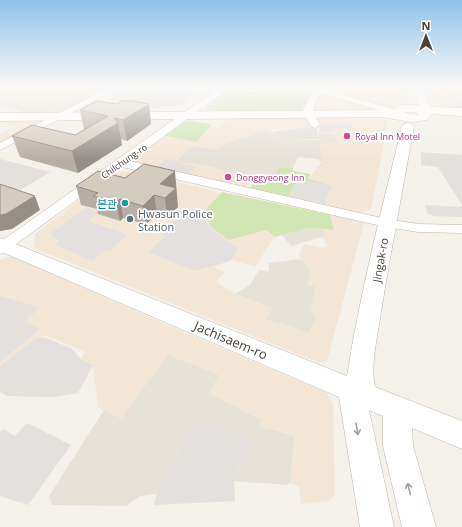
<svg xmlns="http://www.w3.org/2000/svg" width="462" height="527" viewBox="0 0 462 527" font-family="'Open Sans','Noto Sans KR',sans-serif">
<style>
.residential{fill:#e7e2d8}
.commercial{fill:#f4e6d6}
.industrial{fill:#e3dfdb}
.green{fill:#d1e5b5}
.parking{fill:#e3e0de}
.lines{fill:none;stroke-linecap:round;stroke-linejoin:round}
.minor-casing{stroke:#bfb8ad;stroke-width:1}
.tertiary-casing{stroke:#bfb8ad;stroke-width:1}
.minor{fill:#fff;fill-rule:evenodd}
.tertiary{fill:#fff;fill-rule:evenodd}
.wall{fill:#b7afa5}
.shaded-wall{fill:#958f86}
.building{fill:#d5ccc0;stroke:#958f86}
.oneway{stroke:#a3a09c}
.hotel-dot{fill:#d1479c;stroke:#fff;stroke-width:1.5}
.culture-dot{fill:#0f9aa8;stroke:#fff;stroke-width:1.5}
.service-dot{fill:#5c6f8a;stroke:#fff;stroke-width:1.5}
.labels{text-anchor:middle;dominant-baseline:central;stroke-width:3.5;stroke-linejoin:round;paint-order:stroke}
.far-hotel-label{font-size:9px;fill:#b23c85;stroke:#fff;text-anchor:start}
.far-street-label{font-size:9px;fill:#474138;stroke:#fff}
.culture-label{font-size:11px;fill:#0d838f;stroke:#fff;text-anchor:end}
.service-label{font-size:11px;fill:#4e5e75;stroke:#fff;text-anchor:start}
.street-label{font-size:11px;fill:#474138;stroke:#fff}
.near-street-label{font-size:13px;fill:#474138;stroke:#fff}
</style>
<rect width="100%" height="100%" fill="#f4f0ea"/>
<!-- residential -->
<g class="residential">
<path d="M0,86H115L104,89L91,95L89,99L66,111L27,113L0,104Z"/>
<path d="M441,86H462V109H453L449,105L454,104Z"/>
<path d="M267,130L272,132L280,140H319V132L335,135L339,144L322,162L317,159L298,157L293,168H279L278,175L268,182L195,163L188,164L176,161L192,146L217,149L221,145Z"/>
<path d="M308,228L326,230L322,237L291,246L282,235Z"/>
<path d="M301,259L311,270L316,287L314,293L316,318L309,333L265,319L272,308L235,294L250,285L259,270L269,272V263Z"/>
<path d="M168,354L220,375L210,393L262,420L260,426L295,436L290,483L287,485L234,481L239,465L251,443L199,418L160,482L157,494L140,496L126,506L52,505L49,496L104,410L121,418Z"/>
</g>
<!-- commercial -->
<g class="commercial">
<path d="M330,86H404L409,105H398L389,109L327,89Z"/>
<path d="M425,86H441L447,98H453L455,103L449,105L453,109L433,105Z"/>
<path d="M325,92L373,108L374,111H316L311,109L320,93Z"/>
<path d="M377,116L388,121L377,179L371,209L359,213L288,197L298,179L323,184L308,179L322,162L319,144L338,143L335,135L319,132L318,125L267,130L221,145L217,149L192,146L176,160L188,164L195,163L250,177L246,189L131,162V158L163,136L196,142L210,127L220,128L228,119Z"/>
<path d="M5,120H34L40,121V123L2,143L0,142V134L16,127L2,122Z"/>
<path d="M118,171L141,173L221,193L203,212L229,240L265,230L274,237L255,267L232,260L214,267L225,272L216,282L237,295L272,308L265,319L309,333L316,318L310,309L316,287L308,285L311,270L301,259L299,255L304,244L323,248L328,246L322,237L326,230H334L330,215L364,223L327,361L320,363L34,248L35,234Z"/>
<path d="M12,256L176,329L325,392L333,403L335,495L329,501L301,504L299,486L290,483L295,436L260,426L262,420L209,393L219,375L168,355L121,418L98,407L93,365L81,359L85,352L47,336L38,337L0,366V260Z"/>
</g>
<!-- industrial -->
<path class="industrial" d="M131,87L155,91H194L181,106H163L160,109L108,99Z"/>
<!-- green -->
<g class="green">
<path d="M226,92H309L311,94L301,111H210L205,108Z"/>
<path d="M187,120L210,124L211,126L196,142L165,136Z"/>
<path d="M279,168H293V171L310,174L308,179L324,183L323,184L298,179L288,197L251,188L254,179L267,182L277,175L276,173Z"/>
<path d="M222,192L330,215L334,230L308,228L275,237L266,230L229,240L211,227L203,212Z"/>
</g>
<!-- parking -->
<g class="parking">
<path d="M335,123H352L353,125L351,128H335L336,132H321L318,125H335Z"/>
<path d="M313,126L317,129L319,139L281,140L272,132Z"/>
<path d="M421,152L462,155V205L438,167L421,165Z"/>
<path d="M0,159L50,172L17,192L6,189L10,186L0,183Z"/>
<path d="M167,159L196,167L186,175L157,167Z"/>
<path d="M299,179L332,186L324,204L289,196Z"/>
<path d="M425,205L462,207V217L434,216L428,214Z"/>
<path d="M86,208L99,212L89,221L128,235L109,251L105,250L92,261L56,245L59,241L50,234Z"/>
<path d="M182,211L196,215L199,212L202,213L209,227L238,249L230,261L194,271L149,252L165,236L160,234Z"/>
<path d="M0,296L40,307L25,321L40,329L0,362Z"/>
<path d="M38,337L45,338L71,348L81,359L93,365L78,393L53,397L7,396L0,392V366Z"/>
<path d="M199,418L251,443L239,465L234,481L235,501L154,505L160,482Z"/>
<path d="M27,423L71,445L28,505L0,496V432L3,429L15,436Z"/>
</g>
<g class="lines">
<defs>
<g id="minor">
<path d="M112,86H123L0,150V143Z"/>
<path d="M135,86L317,87L394,109L396,111L391,114L320,93L313,111L320,125L315,128L310,125L303,111L312,93L224,92L130,161L386,219L418,224L462,225V233L418,232L386,227L122,167L5,252L0,254V242L213,92H166L139,89Z"/>
</g>
<g id="tertiary">
<path d="M411,86H421L431,107L462,108V116L431,114L427,120L411,122L382,117L0,121V113L391,110L402,105H419ZM404,112H416L418,115H411Z"/>
<path d="M408,122L414,126C403,188 391,250 381,312C378,335 370,364 375,387L462,421V449L412,428L413,446L436,527H402L383,446V416L369,410L394,527H360L339,397L0,251V238L347,376C360,292 382,209 402,126Z"/>
</g>
</defs>
<!-- minor casing -->
<use href="#minor" class="minor-casing"/>
<!-- tertiary casing -->
<use href="#tertiary" class="tertiary-casing"/>
<!-- minor -->
<use href="#minor" class="minor"/>
<!-- tertiary -->
<use href="#tertiary" class="tertiary"/>
</g>
<!-- wall -->
<g class="wall">
<path d="M117,104H149L151,124L127,141L121,139L122,145L78,173L20,157L12,136L75,135L84,130L80,110Z"/>
<path d="M144,164L178,207L167,217L157,214L146,224L123,218L120,221L98,214L97,209L81,205L76,186L125,178Z"/>
</g>
<!-- shaded-wall -->
<g class="shaded-wall">
<path d="M149,104L151,124L127,141L123,120Z"/>
<path d="M118,123L122,145L78,173L72,151Z"/>
<path d="M175,171L178,207L167,217L165,198L160,184Z"/>
<path d="M154,195L157,214L146,224L143,206Z"/>
<path d="M35,196L40,210L12,229L0,231V215Z"/>
<path d="M120,199L123,218L120,221L116,202Z"/>
</g>
<!-- building -->
<g class="building">
<path d="M97,101L117,104L121,101H133L149,104L123,120L114,118L118,123L72,151L12,136L32,125L75,135L108,116L80,110Z"/>
<path d="M144,164L175,171L160,184L176,188L165,198L154,195L143,206L120,199L116,202L93,196L98,193L76,186L98,171L125,178Z"/>
<path d="M0,184L35,196L6,214L0,215Z"/>
</g>
<!-- one-way arrows -->
<defs><path id="oneway-shaft" d="M-6 0H5M1.5-3L5.5 0L1.5 3" fill="none" stroke-width="1.6" stroke-linecap="round" stroke-linejoin="round"/></defs>
<g class="oneway">
<use href="#oneway-shaft" transform="translate(357 429) rotate(80)"/>
<use href="#oneway-shaft" transform="translate(409 489) rotate(-104)"/>
</g>
<!-- sky -->
<linearGradient id="sky" x2="0" y2="1"><stop stop-color="#8fc1ea"/><stop offset="0.54" stop-color="#faf8f6"/><stop offset="1" stop-color="#faf8f6" stop-opacity="0"/></linearGradient>
<rect width="462" height="160" fill="url(#sky)"/>
<!-- markers -->
<g class="hotel-dot">
<circle cx="347" cy="136" r="4"/>
<circle cx="228" cy="177" r="4"/>
</g>
<circle class="culture-dot" cx="125" cy="203" r="4"/>
<circle class="service-dot" cx="130" cy="219" r="4"/>
<g class="labels">
<!-- far-hotel labels -->
<g class="far-hotel-label">
<text x="355" y="136">Royal Inn Motel</text>
<text x="236" y="177">Donggyeong Inn</text>
</g>
<!-- far-street labels -->
<g class="far-street-label">
<text transform="translate(124 161) rotate(-35)">Chilchung-ro</text>
</g>
<!-- culture labels -->
<g class="culture-label">
<text x="117" y="203">본관</text>
</g>
<!-- service labels -->
<g class="service-label">
<text x="138" y="213">Hwasun Police<tspan x="138" dy="13">Station</tspan></text>
</g>
<!-- street labels -->
<g class="street-label">
<text transform="translate(380 260) rotate(-80)">Jingak-ro</text>
</g>
<!-- near-street labels -->
<g class="near-street-label">
<text transform="translate(231 340) rotate(23)">Jachisaem-ro</text>
</g>
</g>
<!-- north arrow -->
<g transform="translate(426 36)" stroke="#ffffff" stroke-width="3" paint-order="stroke">
<path d="M0-3L7 15L0 10L-7 15Z" fill="#474138"/>
<text y="-6" font-size="11" font-weight="bold" text-anchor="middle" fill="#474138">N</text>
</g>
</svg>
